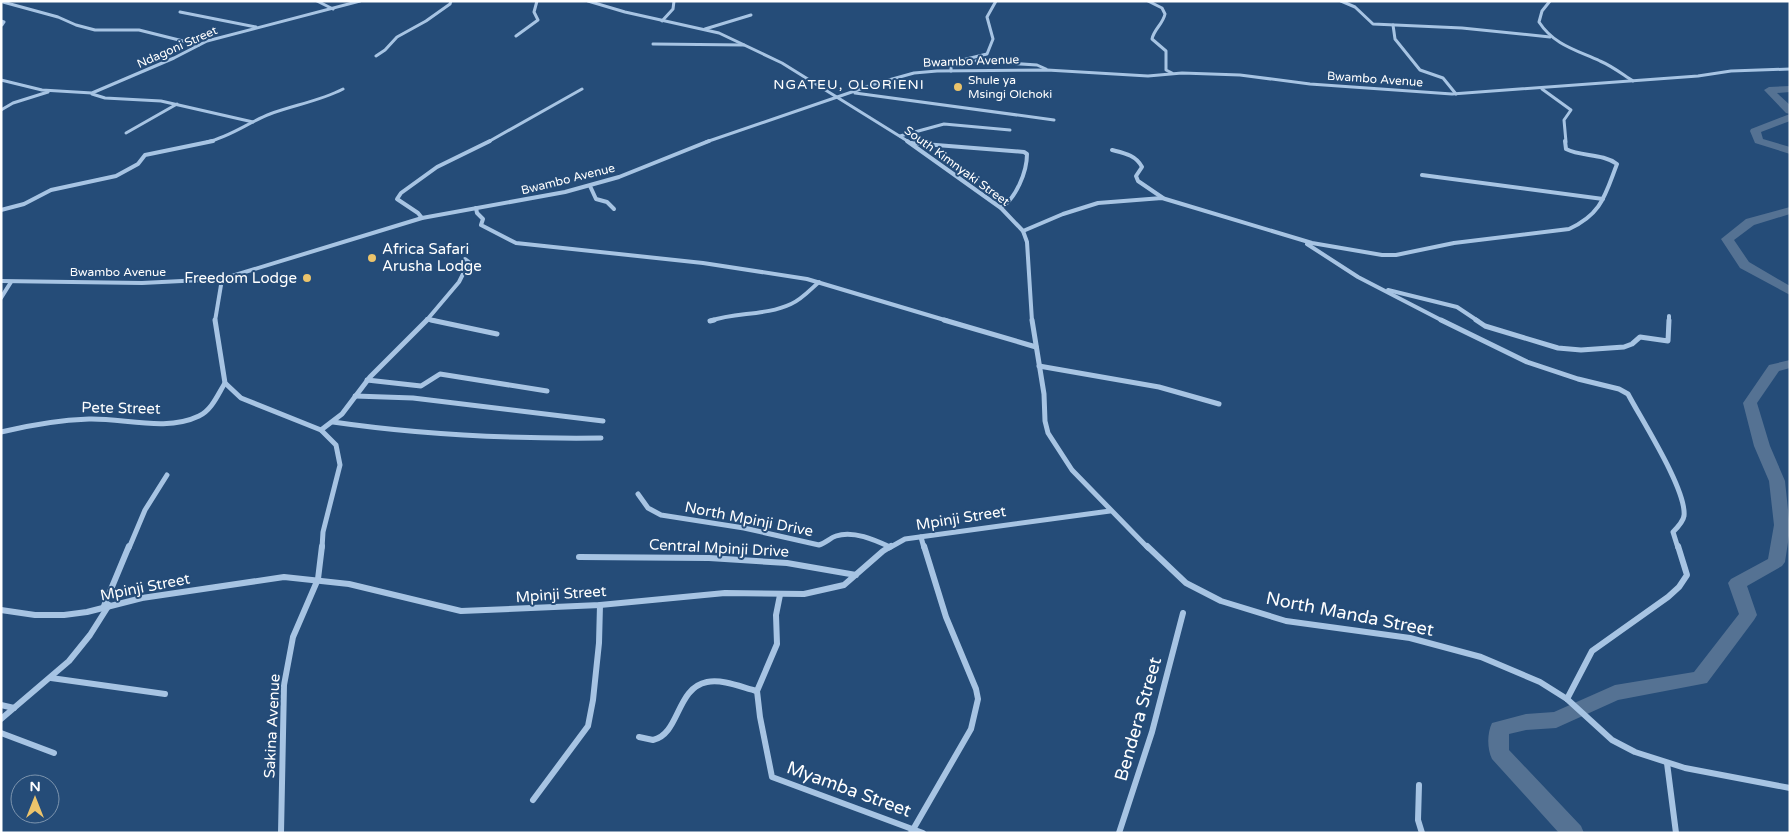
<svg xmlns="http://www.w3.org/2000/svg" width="1791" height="834" viewBox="0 0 1791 834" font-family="'Varela Round',sans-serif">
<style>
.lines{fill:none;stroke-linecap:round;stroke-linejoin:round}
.river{fill:#557293;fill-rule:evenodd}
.minor-far3{stroke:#a7c4e3;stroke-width:3}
.minor-far2{stroke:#a7c4e3;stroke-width:4}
.minor-far1{stroke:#a7c4e3;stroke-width:5}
.minor{stroke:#a7c4e3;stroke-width:6}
.poi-dot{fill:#ecc46b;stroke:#254c78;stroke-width:2}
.labels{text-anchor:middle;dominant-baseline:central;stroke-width:4;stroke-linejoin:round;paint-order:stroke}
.far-street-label{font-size:12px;fill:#fff;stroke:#254c78}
.far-poi-label{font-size:12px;fill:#fff;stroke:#254c78;text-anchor:start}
.far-neighbourhood-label{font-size:14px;letter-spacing:1px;fill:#fff;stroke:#254c78}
.poi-label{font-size:15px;fill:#fff;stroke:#254c78;text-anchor:start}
.street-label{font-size:15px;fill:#fff;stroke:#254c78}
.near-street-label{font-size:18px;fill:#fff;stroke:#254c78}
</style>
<rect width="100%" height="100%" fill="#254c78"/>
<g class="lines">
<!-- river -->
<g class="river">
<path d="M1790,86V92L1777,93L1790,105V114L1786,113L1764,90L1769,87Z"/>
<path d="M1790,114V121L1761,132L1763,139L1790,147V154L1755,143L1750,131L1751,129Z"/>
<path d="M1790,207V214L1754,225L1734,240L1749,262L1790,286V295L1740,268L1721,239L1746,219Z"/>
<path d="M1790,360V368L1779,371L1757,403L1770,446L1785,481L1790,529L1785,562L1782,566L1747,586L1757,615L1754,620L1707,683L1618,700L1556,728L1526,730L1509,734V750L1581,826L1584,833H1559L1492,759C1487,749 1487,733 1492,723L1526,714L1554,712L1615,685L1694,672L1739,614L1728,583L1731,579L1768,559L1774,525L1769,481L1754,446L1743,403L1769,365Z"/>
</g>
<!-- minor-far3 -->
<g class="minor-far3">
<path d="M317,1L333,9"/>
<path d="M588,1L625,12L719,33L782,63L909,142"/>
<path d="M1148,1L1162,8L1165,14C1163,24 1154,29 1152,39L1166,51V70L1172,73"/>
<path d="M1341,1L1355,7L1373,24L1462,28L1550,37"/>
<path d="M1550,1L1542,11L1539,22C1554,45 1576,50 1600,61C1612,66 1622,74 1633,81"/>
<path d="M3,2L58,17L76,25L95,30H139L199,45"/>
<path d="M180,12L256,27"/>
<path d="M1,21L4,22L2,25"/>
<path d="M662,21L673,9L674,1"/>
<path d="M1393,25L1395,39L1420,70L1443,78L1456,94"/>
<path d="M705,29L751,15"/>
<path d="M516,36L538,20L534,12L537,1"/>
<path d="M653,44L744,45"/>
<path d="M376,56L385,50L397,37L426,21L450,4L451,1"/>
<path d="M976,61L1037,65L1046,69"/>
<path d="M951,71V64L954,62L987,54L993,39L987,17L996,1"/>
<path d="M1,80L42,90L92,93L174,58L207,41L360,1"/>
<path d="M1542,89L1571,110L1564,120L1566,142"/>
<path d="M855,93L1054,120"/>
<path d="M92,94L105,98L161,101L253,122"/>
<path d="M1,110L13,103L48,92"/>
<path d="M126,133L177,104"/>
<path d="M900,136L944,124L1010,130"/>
<path d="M207,142C230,137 249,122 270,114C294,105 320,101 343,89"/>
<path d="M488,142L582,89"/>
<path d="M706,142L878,83L914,73L937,71L1047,70L1148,76L1182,73L1240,75L1310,84L1452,94L1698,76L1731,71L1790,69"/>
</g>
<!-- minor-far2 -->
<g class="minor-far2">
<path d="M907,141L1001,208L1023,231L1027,242L1032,321"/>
<path d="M911,143L1024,152L1027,154C1027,172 1016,198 1001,208"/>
<path d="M1112,150C1124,153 1136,155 1142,167L1136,176L1138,181L1163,198"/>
<path d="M1422,175L1603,199"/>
<path d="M590,186L596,199L607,202L614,209"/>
<path d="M476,208L477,213L483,219L481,225L516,243L703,263L807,279L948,321"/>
<path d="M1,210L24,204L51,190L116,176L138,164L145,155L213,141"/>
<path d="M422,218L418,213L397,199L401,193L437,167L490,141"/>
<path d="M1023,231L1063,214L1098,203L1162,198L1312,243L1382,255H1396L1454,243L1569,229C1602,214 1605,195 1617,164C1602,153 1582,157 1566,149L1565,141"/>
<path d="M1307,244L1358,277L1443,321"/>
<path d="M1,281L142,283L222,279L422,218L565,192L619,177L709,141"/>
<path d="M1388,290L1457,307L1478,321"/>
<path d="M1,298L11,282"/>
<path d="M427,319L436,321"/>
<path d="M215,321L222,279"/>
<path d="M426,321L459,282L469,262L465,259"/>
<path d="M710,321C736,312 765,316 791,304C801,300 811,289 819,282"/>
<path d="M1669,321V316"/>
</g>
<!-- minor-far1 -->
<g class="minor-far1">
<path d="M215,320L225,383L241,398L321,430L336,445L340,465L323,532L322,548"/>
<path d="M431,320L497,334"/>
<path d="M944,320L1036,347"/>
<path d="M1032,320L1044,394L1045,421L1048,433L1072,470L1148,548"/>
<path d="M1441,320L1527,362L1578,379L1619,389L1628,394C1641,419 1687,490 1684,516C1683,522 1677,528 1673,532L1678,548"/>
<path d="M1476,320L1485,326L1558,348L1581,350L1624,347L1632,344L1640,337L1668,341L1669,320"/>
<path d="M710,321L714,320"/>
<path d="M1039,366L1159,387L1219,404"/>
<path d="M367,380L421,386L440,374L547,391"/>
<path d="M355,396L413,398L603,421"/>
<path d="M333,422C422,435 511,439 601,438"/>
<path d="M321,430L342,414L370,377L427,320"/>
<path d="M1,432C30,425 59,420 89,419C124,418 166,432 199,416C212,410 218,394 225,383"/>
<path d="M638,494L648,508L661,515L744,528L819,545C826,543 830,538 836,536C853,530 875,540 890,547"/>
<path d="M921,537L924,548"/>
<path d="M129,548L145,510L167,475"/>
<path d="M889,548L905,539L1110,511"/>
</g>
<!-- minor -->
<g class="minor">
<path d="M1147,546L1186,583L1221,601L1286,621L1410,638L1481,657L1540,682L1567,699L1612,740L1635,752L1685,768L1790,788"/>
<path d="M579,557L709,558L787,563L856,575"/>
<path d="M780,595L776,615L777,644L757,691L760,717L772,777L923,833"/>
<path d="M104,606L129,546"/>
<path d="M1,610L35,615H64L87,612L142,598L284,577L349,584L461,611L600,605L725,593L804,594L844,585L883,551L891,546"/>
<path d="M51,678L165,694"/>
<path d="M1567,699L1592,651L1668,597L1679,587L1687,575L1678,546"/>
<path d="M1,705L14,708"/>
<path d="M1,719L69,661L90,635L109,605"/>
<path d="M1,733L54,753"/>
<path d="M639,737L653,740C680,734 676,688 707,682C723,679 741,687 757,691"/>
<path d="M1667,763L1676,833"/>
<path d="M1419,785L1418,820L1422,833"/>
<path d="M533,800L588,726L593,700L599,643L600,605"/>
<path d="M281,833L284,685L293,637L318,579L322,546"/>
<path d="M911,833L971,729L978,699L976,689L946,617L924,546"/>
<path d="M1119,833L1152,732L1183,613"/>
</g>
</g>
<!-- markers -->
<g class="poi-dot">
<circle cx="958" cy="87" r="5"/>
<circle cx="372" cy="258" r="5"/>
<circle cx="307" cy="278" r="5"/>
</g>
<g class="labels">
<!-- far-street labels -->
<g class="far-street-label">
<text transform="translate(177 47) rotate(-24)">Ndagoni Street</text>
<text transform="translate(971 61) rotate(-2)">Bwambo Avenue</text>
<text transform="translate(1375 79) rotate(4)">Bwambo Avenue</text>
<text transform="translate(957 166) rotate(36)">South Kimnyaki Street</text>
<text transform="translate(568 179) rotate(-14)">Bwambo Avenue</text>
<text x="118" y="272">Bwambo Avenue</text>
</g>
<!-- far-poi labels -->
<g class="far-poi-label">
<text x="968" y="80">Shule ya<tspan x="968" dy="14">Msingi Olchoki</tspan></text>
</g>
<!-- far-neighbourhood labels -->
<g class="far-neighbourhood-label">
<text x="849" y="84">NGATEU, OLORIENI</text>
</g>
<!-- poi labels -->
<g class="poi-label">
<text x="382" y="249">Africa Safari<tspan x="382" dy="17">Arusha Lodge</tspan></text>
<text x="297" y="278" text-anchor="end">Freedom Lodge</text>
</g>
<!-- street labels -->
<g class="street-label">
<text transform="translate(121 408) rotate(1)">Pete Street</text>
<text transform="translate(961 518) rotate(-9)">Mpinji Street</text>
<text transform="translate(749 519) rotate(11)">North Mpinji Drive</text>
<text transform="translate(719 548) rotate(3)">Central Mpinji Drive</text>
<text transform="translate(145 587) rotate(-11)">Mpinji Street</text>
<text transform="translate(561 594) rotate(-4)">Mpinji Street</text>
<text transform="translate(272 726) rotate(-87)">Sakina Avenue</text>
</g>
<!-- near-street labels -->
<g class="near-street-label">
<text transform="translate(1350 614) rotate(11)">North Manda Street</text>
<text transform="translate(1138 719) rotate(-74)">Bendera Street</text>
<text transform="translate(849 789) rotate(20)">Myamba Street</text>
</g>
</g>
<!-- border -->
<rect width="1791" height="834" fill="none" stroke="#ffffff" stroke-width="5"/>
<!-- north arrow -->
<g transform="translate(35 799)"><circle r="24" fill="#254c78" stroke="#7c94ae"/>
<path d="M0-4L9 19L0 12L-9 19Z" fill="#ecc46b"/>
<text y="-8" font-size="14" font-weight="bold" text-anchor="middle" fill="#ffffff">N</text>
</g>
</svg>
